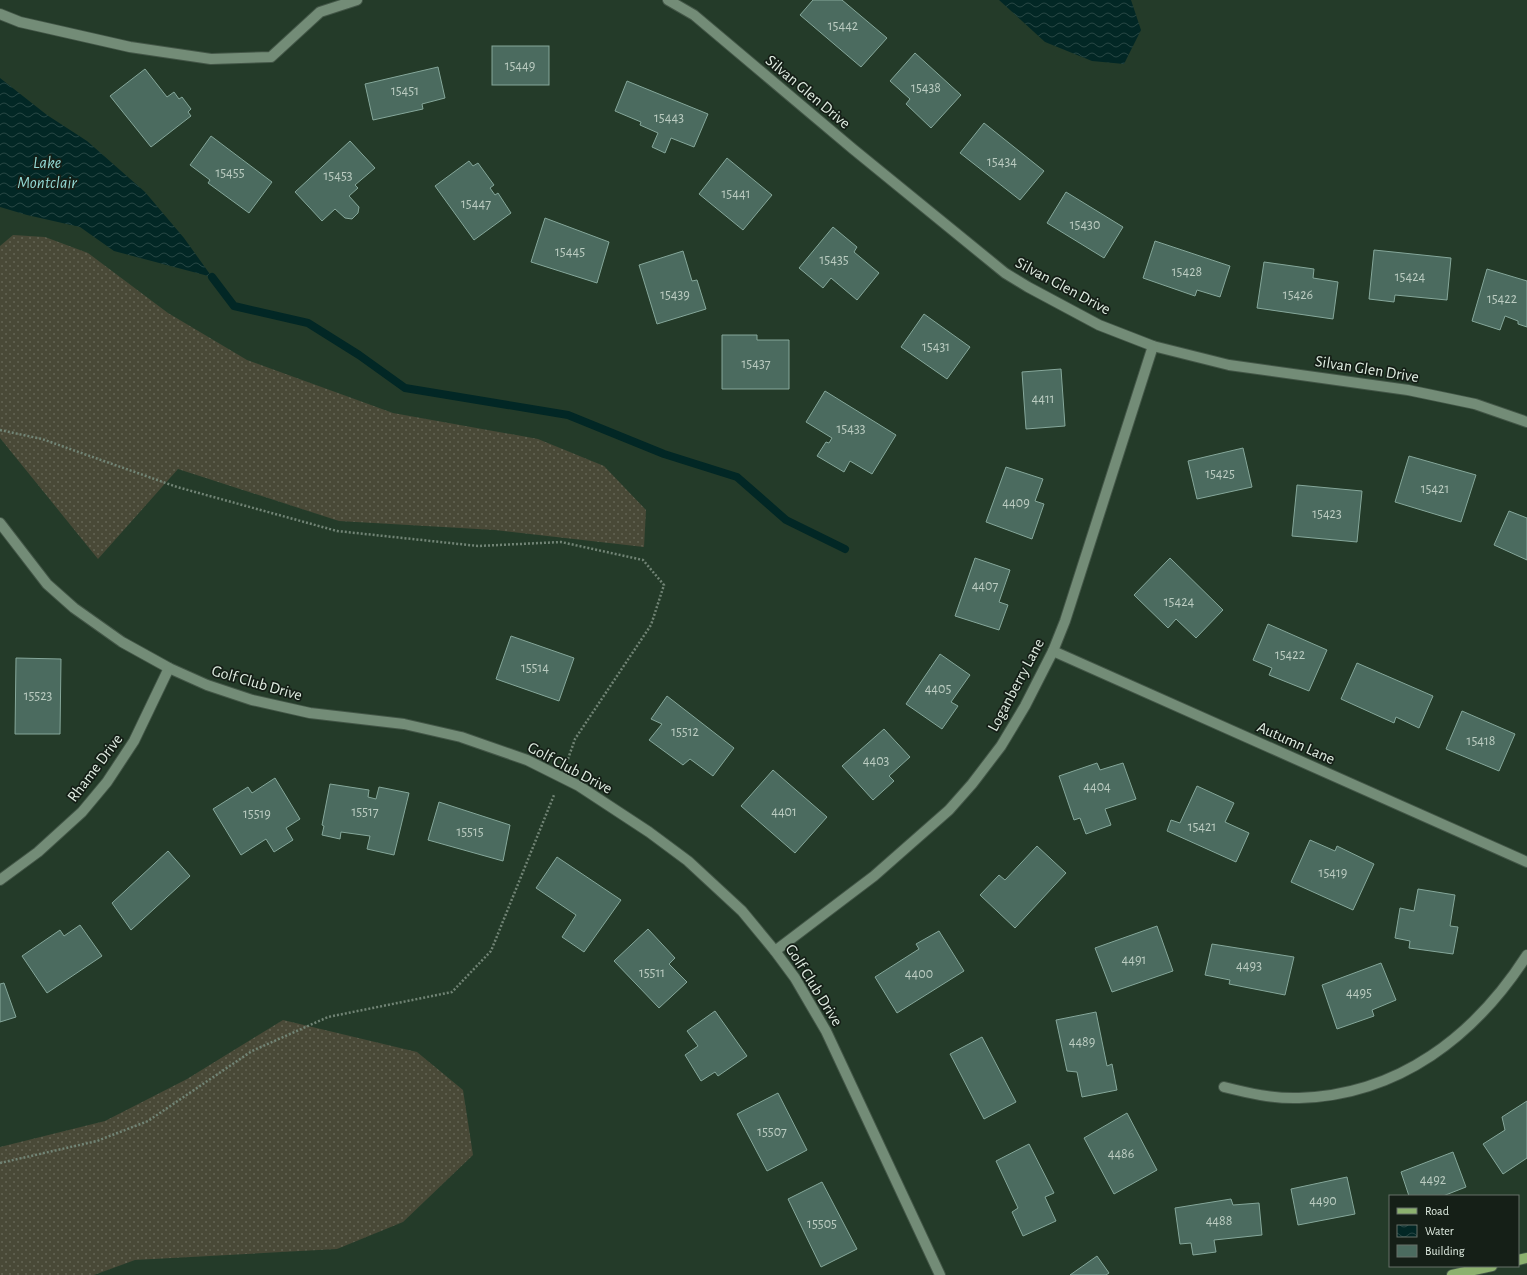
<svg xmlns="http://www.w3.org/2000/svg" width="1527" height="1275" viewBox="0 0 1527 1275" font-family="'Alegreya Sans',sans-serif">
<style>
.grass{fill:url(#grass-dots)}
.water{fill:url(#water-waves)}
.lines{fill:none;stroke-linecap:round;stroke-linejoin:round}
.stream{stroke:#022725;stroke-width:8}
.building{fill:#4b6b5f;stroke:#85a79a}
.minor-casing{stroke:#435647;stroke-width:12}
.major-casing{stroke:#435647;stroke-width:12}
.path{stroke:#718475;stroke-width:2.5;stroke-dasharray:2 2;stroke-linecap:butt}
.minor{stroke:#738c77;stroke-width:10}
.major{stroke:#8cb16f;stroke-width:10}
.labels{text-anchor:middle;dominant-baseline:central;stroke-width:3.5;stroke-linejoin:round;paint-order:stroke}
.number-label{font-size:14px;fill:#bbccc1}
.street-label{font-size:16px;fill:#e0ede2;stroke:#151f17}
.water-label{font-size:17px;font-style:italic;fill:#93d9d4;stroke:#151f17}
</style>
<defs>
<pattern id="grass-dots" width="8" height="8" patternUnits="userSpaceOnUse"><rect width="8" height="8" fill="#494937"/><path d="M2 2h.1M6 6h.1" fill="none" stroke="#636454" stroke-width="1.8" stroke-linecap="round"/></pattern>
<pattern id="water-waves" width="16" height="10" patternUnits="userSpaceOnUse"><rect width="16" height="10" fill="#022725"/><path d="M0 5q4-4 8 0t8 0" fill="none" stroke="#274744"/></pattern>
</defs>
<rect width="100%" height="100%" fill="#243b29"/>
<!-- grass -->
<g class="grass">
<path d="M13,235L45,237L88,253L168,313L247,360L393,413L538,439L604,466L646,510L644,547L495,530L339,521L178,469L98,559L0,438V246Z"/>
<path d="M283,1020L417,1052L463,1090L473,1155L403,1222L337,1249L135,1260L94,1275H0V1147L105,1121L187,1079Z"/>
</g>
<!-- water -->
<g class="water">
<path d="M999,0H1131L1141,30L1124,64L1092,61L1045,42Z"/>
<path d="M0,78L47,115L87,141L145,192L184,238L212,277L114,251L80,227L27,215L0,207Z"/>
</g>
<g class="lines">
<!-- stream -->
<path class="stream" d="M212,277L234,306L308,323L359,355L405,388L568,415L664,454L737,477L786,520L845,549"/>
</g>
<!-- building -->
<g class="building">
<path d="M813,0H842L887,38L861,67L800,15Z"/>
<rect x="492" y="46" width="57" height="39"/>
<path d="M915,53L961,95L931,128L906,104L910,99L890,81Z"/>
<path d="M438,67L445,98L422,104L423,109L373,120L365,84Z"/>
<path d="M145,69L167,97L174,92L179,99L182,97L191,109L188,112L191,116L151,147L110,96Z"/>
<path d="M627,81L708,114L694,147L671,138L665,153L652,147L658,133L640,125L641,122L615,111Z"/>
<path d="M984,123L1044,171L1020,200L960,153Z"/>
<path d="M211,136L272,182L249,213L208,183L210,180L190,165Z"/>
<path d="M350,141L375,168L355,185L358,188L349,196L359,207L358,213L352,219L345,218L335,209L322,221L295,192Z"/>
<path d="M727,158L772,195L743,230L699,194Z"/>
<path d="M469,161L473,166L478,163L494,185L490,188L495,195L498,193L511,213L474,240L435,186Z"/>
<path d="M1066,192L1123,227L1104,258L1047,223Z"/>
<path d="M545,218L609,242L597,283L531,262Z"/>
<path d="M833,227L857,247L854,252L879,273L857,300L831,278L823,288L799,268Z"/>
<path d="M1155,241L1230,266L1220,297L1197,290L1195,296L1143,278Z"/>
<path d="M1374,250L1451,258L1447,300L1395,295L1394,302L1369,299Z"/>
<path d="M683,251L692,281L697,280L706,309L657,324L639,265Z"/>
<path d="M1264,262L1314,269L1313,278L1338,282L1333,319L1257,308Z"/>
<path d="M1487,269L1527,281V327L1518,324V321L1505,316L1500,330L1472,321Z"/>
<path d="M924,314L970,347L947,379L901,347Z"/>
<path d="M722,335H757V340H789V389H722Z"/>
<path d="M1061,369L1065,426L1026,429L1022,372Z"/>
<path d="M825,391L896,435L872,474L850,461L844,472L817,456L826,442L829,443L832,438L806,422Z"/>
<path d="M1243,448L1252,487L1197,499L1188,461Z"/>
<path d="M1409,456L1476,475L1461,522L1395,502Z"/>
<path d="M1006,467L1043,479L1035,501L1044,504L1032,539L986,522Z"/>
<path d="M1297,485L1362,491L1357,542L1292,536Z"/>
<path d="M1509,511L1527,518V560L1494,545Z"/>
<path d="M975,558L1010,570L999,602L1008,605L999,630L955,616Z"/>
<path d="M1170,558L1223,610L1196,638L1176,619L1168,628L1134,595Z"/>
<path d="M1268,624L1327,650L1309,691L1269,675L1272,668L1253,660Z"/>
<path d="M511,636L574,658L559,701L496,679Z"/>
<path d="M940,654L970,675L951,702L958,706L942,729L906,704Z"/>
<path d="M16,658L61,659L60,734H15Z"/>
<path d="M1357,663L1433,696L1419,728L1396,717L1394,723L1341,699Z"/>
<path d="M667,696L734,748L713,776L690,759L683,765L649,740L662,724L651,719Z"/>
<path d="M1462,711L1515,734L1499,771L1446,749Z"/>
<path d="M884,729L910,757L889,776L894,781L873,800L842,766Z"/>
<path d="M1097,763L1100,770L1123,763L1136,799L1105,809L1111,825L1086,834L1080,818L1074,820L1059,776Z"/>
<path d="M773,770L827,817L795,853L741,806Z"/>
<path d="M275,778L300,819L286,828L293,840L274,852L266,839L241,855L213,809L248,787L252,793Z"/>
<path d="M330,784L369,790L368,797L376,799L379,787L409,793L394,855L367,849L370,836L341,832L340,839L322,835L324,826L322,825Z"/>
<path d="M1197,786L1234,803L1225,822L1249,833L1236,862L1167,831L1171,820L1180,823Z"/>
<path d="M439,802L510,825L503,861L428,840Z"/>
<path d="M1310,840L1335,851L1337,846L1374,864L1353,910L1291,882Z"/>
<path d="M1037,846L1066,873L1015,928L980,895L999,875L1005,880Z"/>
<path d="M168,851L190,876L131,930L112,903Z"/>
<path d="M557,857L621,900L584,952L562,937L576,915L536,888Z"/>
<path d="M1418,889L1455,895L1450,926L1458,927L1453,954L1409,948L1410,941L1395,938L1400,908L1414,911Z"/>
<path d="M80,925L102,956L47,993L22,956L60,930L64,936Z"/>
<path d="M1157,926L1173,971L1112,992L1095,948Z"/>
<path d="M648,929L675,958L669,964L687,982L659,1008L614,961Z"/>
<path d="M939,931L964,971L897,1013L875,977L919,949L916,944Z"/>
<path d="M1212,944L1294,957L1285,995L1229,984L1230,980L1205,975Z"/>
<path d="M1381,963L1396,1000L1372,1010L1374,1016L1337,1029L1322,985Z"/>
<path d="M4,983L16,1017L0,1022V984Z"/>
<path d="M715,1011L747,1056L718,1076L715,1072L701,1081L685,1055L698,1046L687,1031Z"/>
<path d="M1096,1012L1107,1066L1112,1064L1117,1090L1082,1097L1077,1072L1067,1071L1056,1020Z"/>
<path d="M982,1037L1016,1102L984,1119L950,1054Z"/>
<path d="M778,1093L807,1150L767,1171L737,1114Z"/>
<path d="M1527,1101V1158L1503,1174L1483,1144L1505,1130L1502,1117Z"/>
<path d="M1127,1113L1157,1170L1114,1194L1084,1138Z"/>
<path d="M1029,1144L1054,1193L1045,1197L1056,1221L1023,1236L1012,1212L1018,1208L996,1161Z"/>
<path d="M1453,1152L1466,1187L1443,1196H1409L1401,1172Z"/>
<path d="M1347,1177L1355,1214L1298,1225L1291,1189Z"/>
<path d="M822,1182L857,1249L821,1267L788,1199Z"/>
<path d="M1231,1199L1233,1205L1259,1203L1262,1235L1214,1240L1216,1252L1193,1255L1191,1243L1180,1244L1175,1208Z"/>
<path d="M1097,1256L1109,1273L1106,1275H1070Z"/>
</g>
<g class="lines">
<defs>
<g id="minor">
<path d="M668,0L694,15L853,149L1005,273L1028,287L1099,325L1153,346L1229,365L1408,390L1475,404L1527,422"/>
<path d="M0,14L20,22L130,47L211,59L271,57L320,12L357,0"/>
<path d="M0,523L47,584L74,608L122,642L169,668L207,685L252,700L310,713L404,724L461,737L527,760L579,786L649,832L688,861L742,911L775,951L795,978L826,1031L940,1275"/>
<path d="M1053,651L1527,862"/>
<path d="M0,880L38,852L82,812L107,782L134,741L169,668"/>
<path d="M775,951L874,876L949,810L972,784L1001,746L1025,706L1053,651L1065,621L1153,346"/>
<path d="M1224,1087C1248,1093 1273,1099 1299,1098C1399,1095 1475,1036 1527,955"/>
</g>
<g id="major">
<path d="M1518,1260L1527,1258"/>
<path d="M1452,1275L1492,1266"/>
</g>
</defs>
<!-- minor casing -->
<use href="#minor" class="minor-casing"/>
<!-- major casing -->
<use href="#major" class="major-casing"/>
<!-- path -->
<g class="path">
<path d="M0,430L42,439L177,487L337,531L478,546L561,542L643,560L664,585L651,625L575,739L568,759"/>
<path d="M0,1163L97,1141L148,1121L252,1051L328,1017L452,992L491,951L554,795"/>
</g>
<!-- minor -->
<use href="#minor" class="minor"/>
<!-- major -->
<use href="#major" class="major"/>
</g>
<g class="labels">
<!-- number labels -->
<g class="number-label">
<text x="843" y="26">15442</text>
<text x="520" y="66">15449</text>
<text x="926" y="88">15438</text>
<text x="405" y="91">15451</text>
<text x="669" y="118">15443</text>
<text x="1002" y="162">15434</text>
<text x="230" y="173">15455</text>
<text x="338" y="176">15453</text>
<text x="736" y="194">15441</text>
<text x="476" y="204">15447</text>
<text x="1085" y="225">15430</text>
<text x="570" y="252">15445</text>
<text x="834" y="260">15435</text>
<text x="1187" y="272">15428</text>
<text x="1410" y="277">15424</text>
<text x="675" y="295">15439</text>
<text x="1298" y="295">15426</text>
<text x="1502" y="299">15422</text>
<text x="936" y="347">15431</text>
<text x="756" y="364">15437</text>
<text x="1043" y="399">4411</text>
<text x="851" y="429">15433</text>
<text x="1220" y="474">15425</text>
<text x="1435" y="489">15421</text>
<text x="1016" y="503">4409</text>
<text x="1327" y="514">15423</text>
<text x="985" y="586">4407</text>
<text x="1179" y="602">15424</text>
<text x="1290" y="655">15422</text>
<text x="535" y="668">15514</text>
<text x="938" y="689">4405</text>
<text x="38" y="696">15523</text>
<text x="685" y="732">15512</text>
<text x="1481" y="741">15418</text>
<text x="876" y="761">4403</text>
<text x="1097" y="787">4404</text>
<text x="365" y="812">15517</text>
<text x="784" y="812">4401</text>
<text x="257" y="814">15519</text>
<text x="1202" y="827">15421</text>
<text x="470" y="832">15515</text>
<text x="1333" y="873">15419</text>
<text x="1134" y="960">4491</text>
<text x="1249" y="966">4493</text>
<text x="652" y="973">15511</text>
<text x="919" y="974">4400</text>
<text x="1359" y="993">4495</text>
<text x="1082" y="1042">4489</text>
<text x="772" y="1132">15507</text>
<text x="1121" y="1154">4486</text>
<text x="1433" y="1180">4492</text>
<text x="1323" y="1201">4490</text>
<text x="1219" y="1221">4488</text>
<text x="822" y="1224">15505</text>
</g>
<!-- street labels -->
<g class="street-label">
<text transform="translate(808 92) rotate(40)">Silvan Glen Drive</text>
<text transform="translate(1063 286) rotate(28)">Silvan Glen Drive</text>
<text transform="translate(1367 369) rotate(9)">Silvan Glen Drive</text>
<text transform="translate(257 683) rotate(16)">Golf Club Drive</text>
<text transform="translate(1016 685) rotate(-62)">Loganberry Lane</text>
<text transform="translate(1296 743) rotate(24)">Autumn Lane</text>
<text transform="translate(95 768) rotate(-53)">Rhame Drive</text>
<text transform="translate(570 768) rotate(28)">Golf Club Drive</text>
<text transform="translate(814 985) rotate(58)">Golf Club Drive</text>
</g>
<!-- water labels -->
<g class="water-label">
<text x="47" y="162">Lake<tspan x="47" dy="20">Montclair</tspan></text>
</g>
</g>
<!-- legend -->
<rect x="1389" y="1195" width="130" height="72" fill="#151f17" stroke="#667168"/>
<rect x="1397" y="1208" width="20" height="6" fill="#8cb16f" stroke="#667168"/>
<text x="1425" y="1215" font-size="12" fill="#e0ede2">Road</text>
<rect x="1397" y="1225" width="20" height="12" fill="url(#water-waves)" stroke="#667168"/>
<text x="1425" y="1235" font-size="12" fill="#e0ede2">Water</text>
<rect x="1397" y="1245" width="20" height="12" fill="#4b6b5f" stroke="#667168"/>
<text x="1425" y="1255" font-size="12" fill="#e0ede2">Building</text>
</svg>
